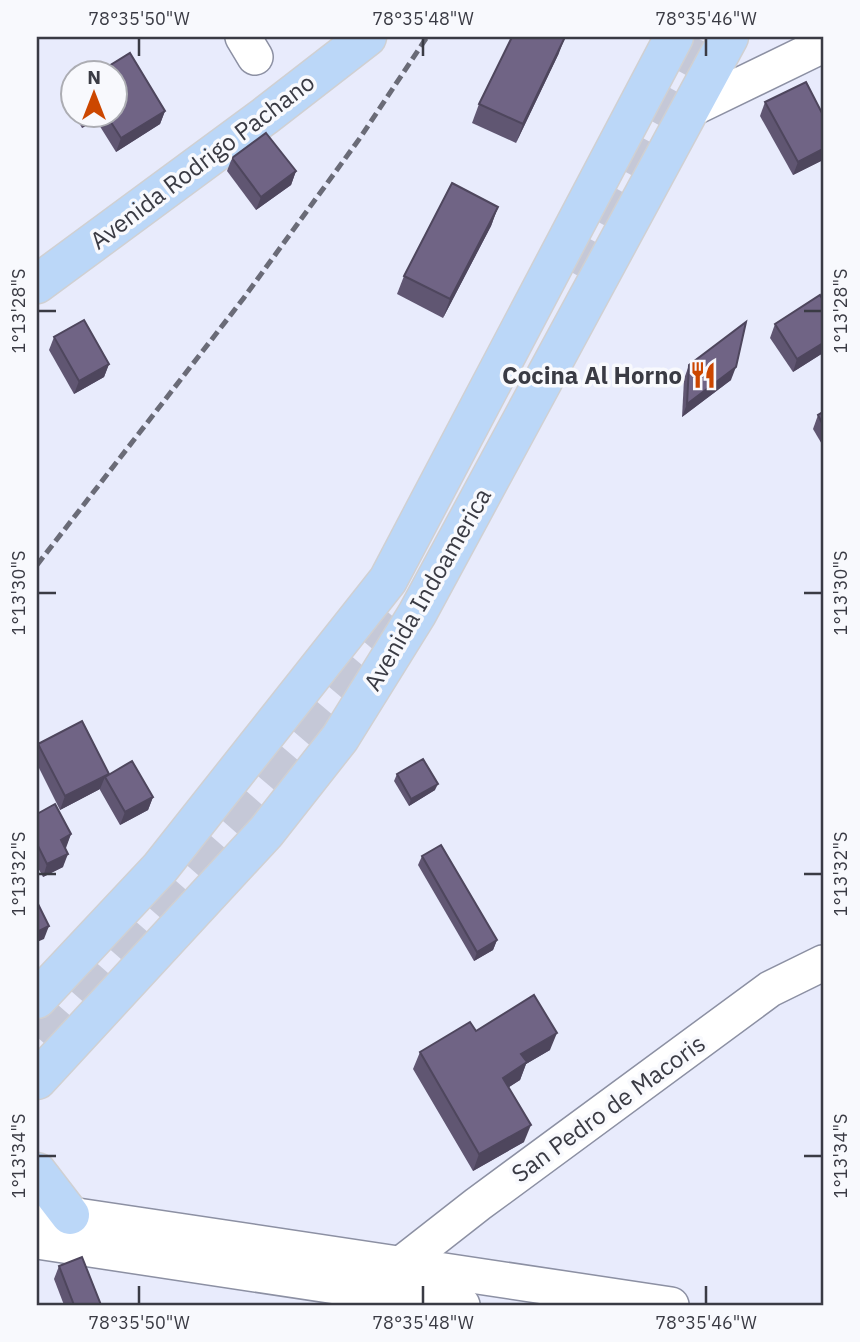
<svg xmlns="http://www.w3.org/2000/svg" width="860" height="1342" viewBox="0 0 860 1342" font-family="'IBM Plex Sans',sans-serif">
<style>
.lines{fill:none;stroke-linecap:round;stroke-linejoin:round}
.major-tunnel{stroke:#c5c8d7;stroke-width:38;stroke-dasharray:38 19;stroke-linecap:butt}
.minor-casing{stroke:#8c90a3;stroke-width:38}
.major-casing{stroke:#d0d0d2;stroke-width:41}
.minor{stroke:#fff;stroke-width:35}
.major{stroke:#bbd7f8;stroke-width:38}
.rail{stroke:#6a6b77;stroke-width:5;stroke-dasharray:10 5;stroke-linecap:butt}
.wall{fill:#605672}
.shaded-wall{fill:#4e465d}
.building{fill:#706485;stroke:#4e465d;stroke-width:2}
.ticks{fill:none;stroke:#3a3b44;stroke-width:2.5}
.labels{text-anchor:middle;dominant-baseline:central;stroke-width:7;stroke-linejoin:round;paint-order:stroke}
.street-label{font-size:24px;fill:#3a3b44;stroke:#f8f9fd}
.poi-label{font-size:24px;font-weight:bold;fill:#3a3b44;stroke:#f8f9fd;text-anchor:end}
.neatline{fill:none;stroke:#3a3b44;stroke-width:2.5}
.ticks-label{font-size:18px;text-anchor:middle;fill:#3a3b44}
</style>
<rect width="100%" height="100%" fill="#e8ebfc"/>
<g class="lines">
<!-- major-tunnel -->
<g class="major-tunnel">
<path d="M571,272L698,37"/>
<path d="M37,1037L260,784L400,619"/>
</g>
<defs>
<g id="minor">
<path d="M243,37L255,57"/>
<path d="M689,110L823,45"/>
<path d="M37,1210L671,1305"/>
<path d="M37,1241L462,1305"/>
<path d="M400,1265L478,1204L770,989L823,963"/>
</g>
<g id="major">
<path d="M37,284L265,116L367,37"/>
<path d="M37,999L160,868L388,580L674,37"/>
<path d="M37,1080L266,832L340,738L417,614L729,37"/>
<path d="M37,1172L70,1215"/>
</g>
</defs>
<!-- minor casing -->
<use href="#minor" class="minor-casing"/>
<!-- major casing -->
<use href="#major" class="major-casing"/>
<!-- minor -->
<use href="#minor" class="minor"/>
<!-- major -->
<use href="#major" class="major"/>
<!-- rail -->
<path class="rail" d="M37,565L243,299L360,138L427,37"/>
</g>
<!-- wall -->
<g class="wall">
<path d="M559,53L516,143L472,123L479,104Z"/>
<path d="M74,87V113L67,102L72,88Z"/>
<path d="M765,102L823,115V160L793,175L760,116Z"/>
<path d="M165,111L160,124L116,152L96,120L82,128L75,116H116Z"/>
<path d="M232,158L296,171L291,185L256,210L227,171Z"/>
<path d="M498,207L491,226L443,318L397,294L404,276Z"/>
<path d="M823,300V353L793,372L770,338L775,324Z"/>
<path d="M54,337L109,364L104,377L74,394L49,350Z"/>
<path d="M689,365L731,380L682,417L684,379Z"/>
<path d="M823,412V446L813,429L818,415Z"/>
<path d="M38,744L109,774L153,797L148,810L120,825L100,790V789L60,810L37,764V747Z"/>
<path d="M397,774L435,790L409,806L394,781Z"/>
<path d="M37,814L71,834L65,848L63,867L43,877L37,866Z"/>
<path d="M422,856L497,940L493,950L474,961L418,865Z"/>
<path d="M476,1031L550,1050L526,1064L520,1080L509,1087L524,1142L473,1171L413,1069L420,1052Z"/>
<path d="M59,1266L101,1305H64L54,1279Z"/>
</g>
<!-- shaded-wall -->
<g class="shaded-wall">
<path d="M565,37L559,53L516,143L523,124Z"/>
<path d="M165,111L160,124L116,152L121,138Z"/>
<path d="M87,116H98L96,120L82,128Z"/>
<path d="M823,149V160L793,175L798,162Z"/>
<path d="M296,171L291,185L256,210L261,197Z"/>
<path d="M498,207L491,226L443,318L450,299Z"/>
<path d="M823,343V353L793,372L797,359Z"/>
<path d="M109,364L104,377L74,394L79,381Z"/>
<path d="M736,367L731,380L682,417L687,404Z"/>
<path d="M109,774L105,777L100,789L60,810L65,796Z"/>
<path d="M438,784L435,790L409,806L411,799Z"/>
<path d="M153,797L148,810L120,825L125,812Z"/>
<path d="M71,834L66,848L56,853L61,840Z"/>
<path d="M68,854L63,867L43,877L47,864Z"/>
<path d="M49,926L44,939L37,942V932Z"/>
<path d="M497,940L493,950L474,961L477,952Z"/>
<path d="M557,1033L550,1050L526,1064L520,1080L497,1095L503,1078L521,1054Z"/>
<path d="M531,1125L524,1142L473,1171L479,1154Z"/>
</g>
<!-- building -->
<g class="building">
<path d="M512,37H565L523,124L479,104Z"/>
<path d="M130,53L165,111L121,138L107,116H116V74H96Z"/>
<path d="M806,82L823,115V149L798,162L765,102Z"/>
<path d="M266,133L296,171L261,197L232,158Z"/>
<path d="M452,183L498,207L450,299L404,276Z"/>
<path d="M820,295L823,300V343L797,359L775,324Z"/>
<path d="M84,320L109,364L79,381L54,337Z"/>
<path d="M746,322L736,367L687,404L689,365Z"/>
<path d="M823,412V425L818,415Z"/>
<path d="M82,721L109,774L65,796L38,744Z"/>
<path d="M423,759L438,784L411,799L397,774Z"/>
<path d="M132,761L153,797L125,812L105,777Z"/>
<path d="M55,804L71,834L61,840L68,854L47,864L37,844V814Z"/>
<path d="M441,845L497,940L477,952L422,856Z"/>
<path d="M37,902L49,926L37,932Z"/>
<path d="M534,995L557,1033L521,1054L527,1062L503,1078L531,1125L479,1154L420,1052L470,1022L476,1031Z"/>
<path d="M82,1257L101,1305H74L59,1266Z"/>
</g>
<!-- ticks -->
<path class="ticks" d="M139,38V56M423,38V56M706,38V56M38,311H56M804,311H822M38,593H56M804,593H822M38,874H56M804,874H822M38,1156H56M804,1156H822M139,1286V1304M423,1286V1304M706,1286V1304"/>
<!-- icons -->
<defs>
<symbol id="restaurant-bare" viewBox="-9 -9 18 18"><path d="M-5-6h1v4h1v-4h1v4h1v-4h1v5L-1.5 .5V6h-2V.5L-5-1ZM5-6V6H3V1.5H1.5Q1.5-4 5-6Z" fill="#cc4700" stroke="#f8f9fd" stroke-width="2.5" paint-order="stroke"/></symbol>
</defs>
<g fill-rule="evenodd">
<use href="#restaurant-bare" x="684" y="356" width="38" height="38"/>
</g>
<g class="labels">
<!-- street labels -->
<g class="street-label">
<text transform="translate(202 161) rotate(-37)">Avenida Rodrigo Pachano</text>
<text transform="translate(427 589) rotate(-60)">Avenida Indoamerica</text>
<text transform="translate(608 1108) rotate(-36)">San Pedro de Macoris</text>
</g>
<!-- poi labels -->
<g class="poi-label">
<text x="682" y="375">Cocina Al Horno</text>
</g>
</g>
<!-- border -->
<rect width="860" height="1342" fill="none" stroke="#f8f9fd" stroke-width="77"/>
<!-- north arrow -->
<g transform="translate(94 94)"><circle r="33" fill="#f8f9fd" stroke="#acadb3" stroke-width="2"/>
<path d="M0-5L12 26L0 18L-12 26Z" fill="#cc4700"/>
<text y="-10" font-size="19" font-weight="bold" text-anchor="middle" fill="#3a3b44">N</text>
</g>
<rect x="38" y="38" width="784" height="1266" class="neatline"/>
<g class="ticks-label">
<text x="139" y="25">78°35'50"W</text>
<text x="423" y="25">78°35'48"W</text>
<text x="706" y="25">78°35'46"W</text>
<text transform="translate(19 311) rotate(-90)" y="6">1°13'28"S</text>
<text transform="translate(841 311) rotate(-90)" y="6">1°13'28"S</text>
<text transform="translate(19 593) rotate(-90)" y="6">1°13'30"S</text>
<text transform="translate(841 593) rotate(-90)" y="6">1°13'30"S</text>
<text transform="translate(19 874) rotate(-90)" y="6">1°13'32"S</text>
<text transform="translate(841 874) rotate(-90)" y="6">1°13'32"S</text>
<text transform="translate(19 1156) rotate(-90)" y="6">1°13'34"S</text>
<text transform="translate(841 1156) rotate(-90)" y="6">1°13'34"S</text>
<text x="139" y="1329">78°35'50"W</text>
<text x="423" y="1329">78°35'48"W</text>
<text x="706" y="1329">78°35'46"W</text>
</g>
</svg>
